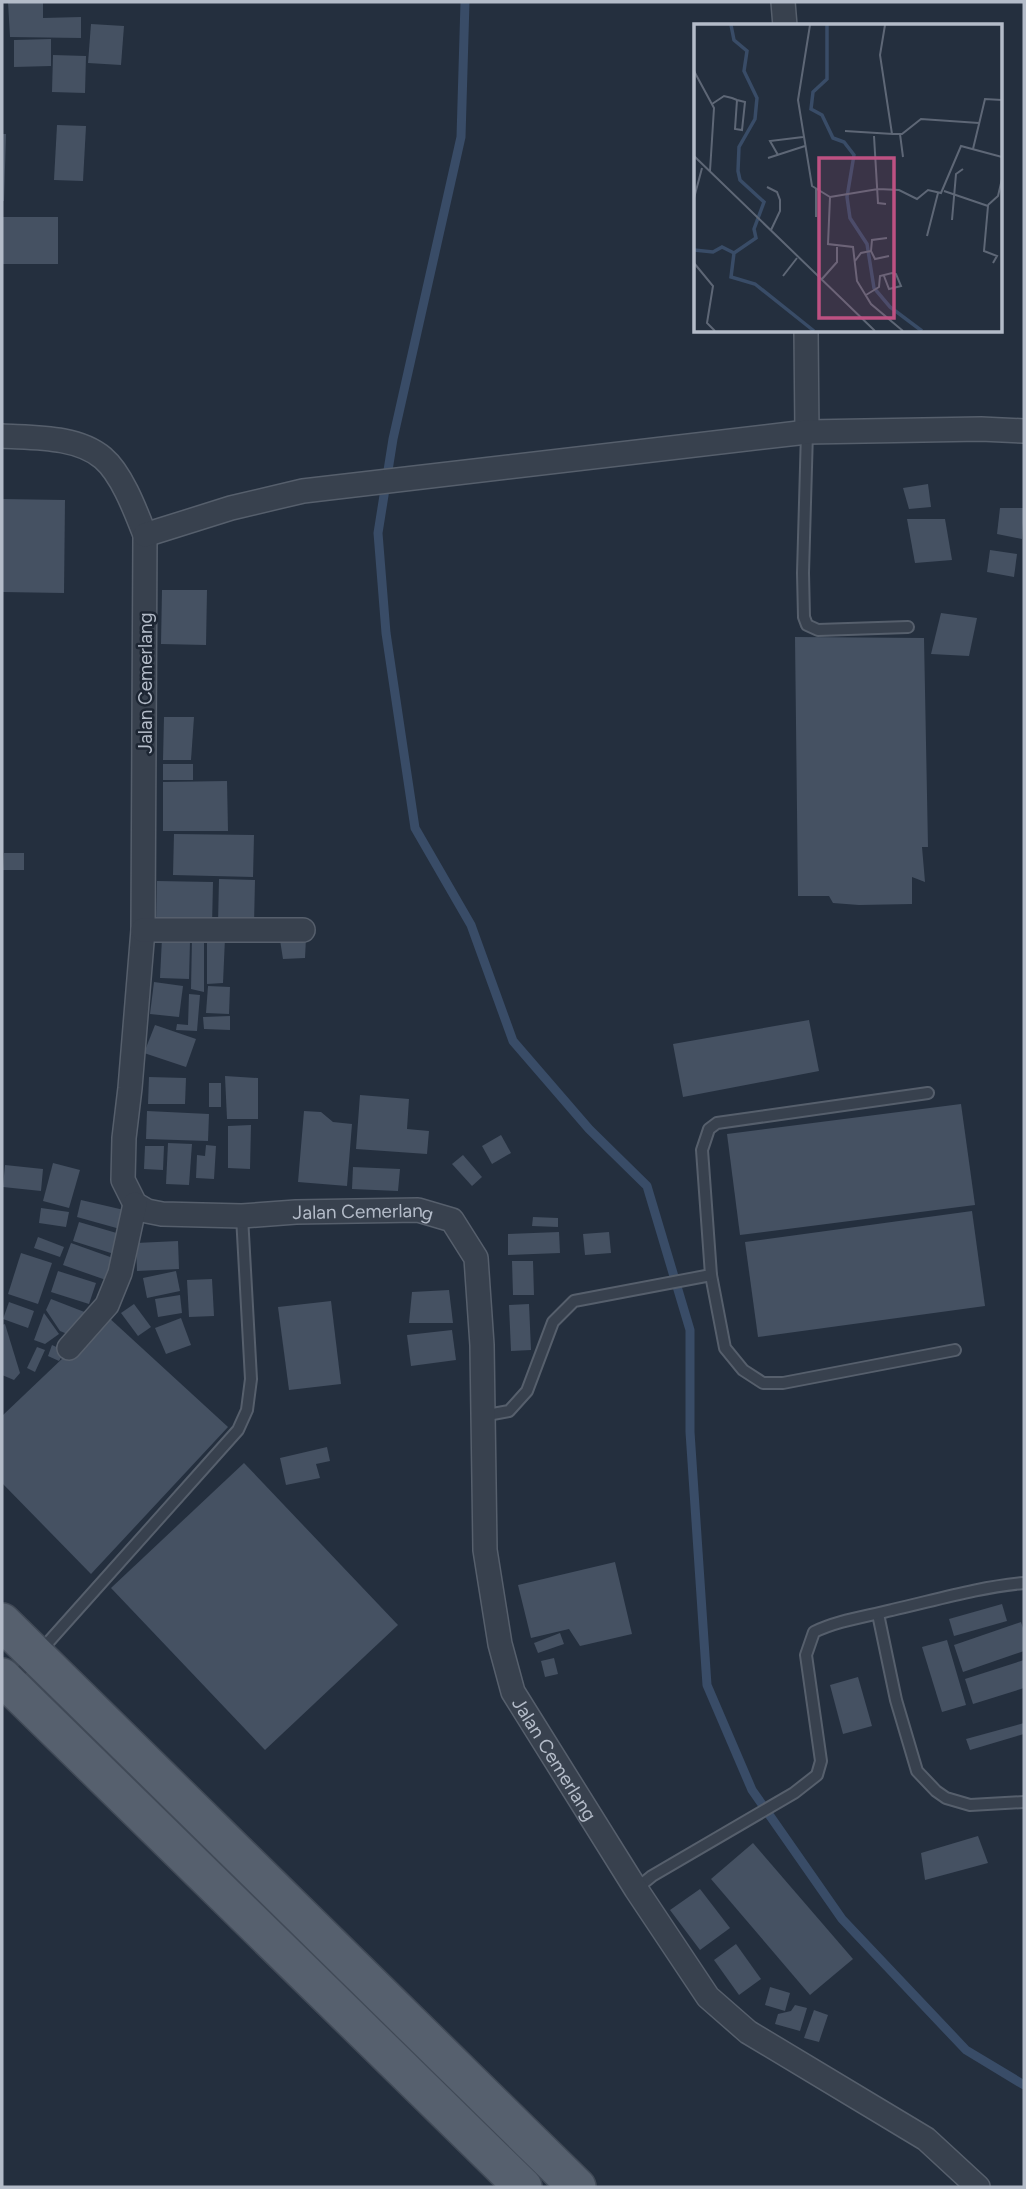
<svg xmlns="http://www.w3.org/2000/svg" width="1026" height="2189" viewBox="0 0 1026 2189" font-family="Figtree,sans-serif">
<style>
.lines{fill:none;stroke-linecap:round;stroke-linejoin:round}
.stream{stroke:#394c67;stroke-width:9}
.building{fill:#455162}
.service-casing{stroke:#565f6c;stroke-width:14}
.minor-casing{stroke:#565f6c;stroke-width:26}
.primary-casing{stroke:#414a57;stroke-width:40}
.service{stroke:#38414e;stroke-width:10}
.minor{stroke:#38414e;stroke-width:23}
.primary{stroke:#56606e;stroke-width:37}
.labels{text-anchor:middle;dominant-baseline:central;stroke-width:5;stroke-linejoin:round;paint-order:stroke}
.street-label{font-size:19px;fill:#b4bcc9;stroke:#1d2633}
.inset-river{fill:none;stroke:#394c67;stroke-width:3.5}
.inset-road{fill:none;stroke:#5e6776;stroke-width:2}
.view{fill:#bd5182;fill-opacity:0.15;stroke:#bd5182;stroke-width:3.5}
.inset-edge{fill:none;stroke:#b4bcc9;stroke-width:3.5}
</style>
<rect width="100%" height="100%" fill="#242f3e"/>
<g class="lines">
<!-- stream -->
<path class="stream" d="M465,2L461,137L393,439L378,533L386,633L415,828L471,925L513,1041L589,1129L647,1186L690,1330V1432L707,1685L752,1790L842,1919L966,2050L1024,2085"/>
</g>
<!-- building -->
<g class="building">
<path d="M8,2H43V18L81,17V38L10,37Z"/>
<path d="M91,24L124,26L121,65L88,63Z"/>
<path d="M51,39V66L14,67V40Z"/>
<path d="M53,55L86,56L85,93L52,92Z"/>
<path d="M57,125L86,126L83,181L54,180Z"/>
<path d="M2,134H6L4,201H2Z"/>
<rect x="2" y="217" width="56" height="47"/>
<path d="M928,484L931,507L909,509L903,488Z"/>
<path d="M2,499L65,500L64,593L2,592Z"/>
<path d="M1000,508H1024L1022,539L997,534Z"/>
<path d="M907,519H945L952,560L915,563Z"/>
<path d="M990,550L1017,554L1014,577L987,572Z"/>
<path d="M162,590H207L206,645L161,644Z"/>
<path d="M941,613L977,618L969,656L931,654Z"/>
<path d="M795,637L924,638L928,847H922L925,882L912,877V904L859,905L833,903L829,896H798Z"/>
<path d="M164,717H194L191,760H163Z"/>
<rect x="163" y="764" width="30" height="16"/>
<path d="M227,781L228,831H163V782Z"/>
<path d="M174,834L254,835L253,877L173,875Z"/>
<path d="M4,853H24V870H3Z"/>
<path d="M219,879L255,880L254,924H218Z"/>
<path d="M157,881L213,882L212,926L156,924Z"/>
<path d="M162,938L190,941L189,979L160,978Z"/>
<path d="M192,938H204V992L191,989Z"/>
<path d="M207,938H225L223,983L207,984Z"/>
<path d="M306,938L305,958L283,959L280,940Z"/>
<path d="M154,982L183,986L179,1017L150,1014Z"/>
<path d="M208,986L230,987L229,1014L206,1013Z"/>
<path d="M189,994L200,995L197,1031L176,1030L177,1024L188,1025Z"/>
<path d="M230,1016V1030L204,1029L203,1017Z"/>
<path d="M809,1020L819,1071L683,1097L673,1044Z"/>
<path d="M155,1025L196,1039L186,1067L144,1053Z"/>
<path d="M225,1076L258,1078V1119H227Z"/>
<path d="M149,1077L186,1078L185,1104H148Z"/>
<rect x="209" y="1083" width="12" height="24"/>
<path d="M360,1095L409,1099L407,1129L429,1131L427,1154L356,1149Z"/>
<path d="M961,1104L975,1205L740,1235L727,1134Z"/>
<path d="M147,1111L209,1114L208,1141L146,1139Z"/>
<path d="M304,1111L321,1112L333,1122L352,1124L347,1186L298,1182Z"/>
<path d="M251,1125L250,1169L228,1168V1126Z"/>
<path d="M501,1135L511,1153L492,1164L482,1146Z"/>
<path d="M168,1143L192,1144L189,1185L166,1184Z"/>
<path d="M206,1145L216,1146L214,1179L196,1178L197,1155L205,1156Z"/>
<path d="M145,1146H164L163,1170L144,1169Z"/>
<path d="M463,1155L482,1177L472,1186L452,1164Z"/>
<path d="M53,1163L80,1170L69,1208L43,1201Z"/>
<path d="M5,1165L43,1169L41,1191L3,1187Z"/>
<path d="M353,1167L400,1169L398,1191L352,1189Z"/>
<path d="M81,1200L124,1210L120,1229L77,1217Z"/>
<path d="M41,1208L69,1212L66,1227L39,1223Z"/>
<path d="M972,1211L985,1306L758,1337L745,1242Z"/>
<path d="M533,1217L558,1218V1227L532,1226Z"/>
<path d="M79,1222L120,1234L114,1254L73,1241Z"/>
<path d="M559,1232L560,1253L508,1255V1234Z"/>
<path d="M609,1232L611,1253L585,1255L583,1234Z"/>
<path d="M38,1237L64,1247L60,1257L34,1248Z"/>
<path d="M178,1241L179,1269L137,1271L136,1243Z"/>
<path d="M71,1243L113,1258L106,1280L63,1265Z"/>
<path d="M21,1253L52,1263L38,1304L8,1294Z"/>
<path d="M512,1261H533L534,1295H513Z"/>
<path d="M58,1271L96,1283L89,1304L51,1292Z"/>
<path d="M176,1271L180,1291L147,1298L143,1278Z"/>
<path d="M212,1279L214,1316L189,1317L187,1280Z"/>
<path d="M449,1290L453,1323H409L412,1292Z"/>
<path d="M180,1295L182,1313L158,1317L155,1299Z"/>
<path d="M51,1299L87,1313L77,1338L60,1331L46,1310Z"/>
<path d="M331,1301L341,1384L289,1390L278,1307Z"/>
<path d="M9,1302L34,1311L28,1328L3,1319Z"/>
<path d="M134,1304L151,1327L138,1336L121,1313Z"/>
<path d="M529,1304L531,1350L511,1351L509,1305Z"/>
<path d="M44,1313L59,1334L45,1344L34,1340Z"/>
<path d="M107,1316L228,1427L91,1574L2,1483V1416Z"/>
<path d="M181,1318L191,1345L166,1354L155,1328Z"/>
<path d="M5,1324L20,1373L14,1380L2,1375V1325Z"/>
<path d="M452,1330L456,1360L411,1366L407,1335Z"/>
<path d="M52,1345L65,1351L59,1361L48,1356Z"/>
<path d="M37,1347L45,1350L35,1372L27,1368Z"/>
<path d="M327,1447L330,1461L316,1464L320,1478L286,1485L280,1458Z"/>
<path d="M244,1463L398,1625L265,1750L111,1588Z"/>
<path d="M615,1562L632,1634L580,1646L569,1629L531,1638L518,1585Z"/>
<path d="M1002,1604L1007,1621L954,1636L949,1619Z"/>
<path d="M1021,1622L1024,1631V1651L963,1672L954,1645Z"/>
<path d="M560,1633L564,1644L538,1653L534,1643Z"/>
<path d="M947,1640L966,1705L942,1712L922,1647Z"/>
<path d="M554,1658L558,1674L545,1677L541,1661Z"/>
<path d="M1024,1660V1688L973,1704L965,1679Z"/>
<path d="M858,1677L872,1726L843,1734L830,1685Z"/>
<path d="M1024,1723V1734L970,1750L966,1739Z"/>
<path d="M978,1836L988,1863L925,1880L921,1853Z"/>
<path d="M753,1843L853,1959L810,1995L711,1879Z"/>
<path d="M700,1889L730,1928L700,1950L670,1910Z"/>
<path d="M736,1944L761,1979L739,1995L714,1960Z"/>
<path d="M770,1987L790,1993L785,2011L765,2005Z"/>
<path d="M795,2005L807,2008L800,2031L775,2024L778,2014L791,2011Z"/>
<path d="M814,2010L828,2015L819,2042L804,2038Z"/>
</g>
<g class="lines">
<defs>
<g id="service">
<path d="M807,432L803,573L804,617L807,625L818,630L908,627"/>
<path d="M711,1275L725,1348L743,1370L763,1383H783L955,1350"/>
<path d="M482,1416L509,1411L527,1391L553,1322L574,1301L711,1275L702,1150L709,1129L717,1123L928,1093"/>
<path d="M878,1614L896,1700L917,1771L936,1791L946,1798L970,1805L1024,1802"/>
<path d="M13,1679L36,1656L238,1430L247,1410L251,1379L242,1216"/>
<path d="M636,1889L652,1876L794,1793L817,1775L821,1761L806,1655L814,1632C839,1620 865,1617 892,1610C936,1600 979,1587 1024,1583"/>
</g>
<g id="minor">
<path d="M783,2L785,26"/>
<path d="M806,331L807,432"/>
<path id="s1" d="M2,436C34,438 77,436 103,458C122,474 136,512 145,535L143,930L130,1088L124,1138L123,1180L135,1204L147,1211L162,1214L242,1216L296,1212L418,1210L452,1220L476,1258L482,1345L485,1550L500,1644L513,1692L636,1889L708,1997L748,2032L926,2139L978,2187"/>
<path d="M145,535L231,508L303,491L807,432L981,429L1024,431"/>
<path d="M143,930H303"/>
<path d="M69,1348L107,1305L120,1273L135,1204"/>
</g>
<g id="primary">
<path d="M2,1622L577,2187"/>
<path d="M2,1677L523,2187"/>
</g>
</defs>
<!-- service casing -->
<use href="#service" class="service-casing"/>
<!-- minor casing -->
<use href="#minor" class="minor-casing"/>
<!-- primary casing -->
<use href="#primary" class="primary-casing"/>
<!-- service -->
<use href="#service" class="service"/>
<!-- minor -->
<use href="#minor" class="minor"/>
<!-- primary -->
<use href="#primary" class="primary"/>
</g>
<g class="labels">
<!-- street labels -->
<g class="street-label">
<text transform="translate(145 683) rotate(-90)">Jalan Cemerlang</text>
<text stroke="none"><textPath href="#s1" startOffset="1097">Jalan Cemerlang</textPath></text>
<text stroke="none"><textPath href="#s1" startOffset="1748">Jalan Cemerlang</textPath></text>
</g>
</g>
<!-- overview -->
<g transform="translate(694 24)">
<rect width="308" height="308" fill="#242f3e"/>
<path class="inset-river" d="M37,1L40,16L53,27L50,47L63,74L61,95L45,123L44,147L46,156L70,178L60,205L62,214L40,229L37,253L61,260L120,307M133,1V55L119,68L117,85L128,91L139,114L150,118L160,131L153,173L156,194L173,220L180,264L196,283L228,307M0,226L19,228L28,223L40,229"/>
<path class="inset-road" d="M116,1L104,76L118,162L136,173L134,220L159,223L163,257L177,280L209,307M191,1L186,31L198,110H208L227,95L285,99M0,47L20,84L16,147M18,80L30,72L38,74L43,76L51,78L48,106L41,105L43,76M151,107L199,110M206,110L209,133M180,112L184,179L192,180M279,125L291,75L308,76M84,131L76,117L109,113M0,132L181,307M74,134L111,122M73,163L83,168L86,176V187L77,206M122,165V193M250,167L294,182L290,227L303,232L299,239M136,173L184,165L205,166L223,175L234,166L247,169L267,122L308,133M0,174L8,144M294,181L304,172L308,155M258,196L262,150L269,145M233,212L244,169M177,227L181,235L195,232M161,237L167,229L177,227L178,216L193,214M0,239L19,262L13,299L21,307M89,252L103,234M128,255L143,238V223M172,271L185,263L186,252L198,249L202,250L207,262L195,265L190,252"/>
<path class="view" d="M125,134H200V294H125Z"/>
<rect width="308" height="308" class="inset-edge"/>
</g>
<!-- border -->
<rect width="1026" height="2189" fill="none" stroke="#b4bcc9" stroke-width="7"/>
</svg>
